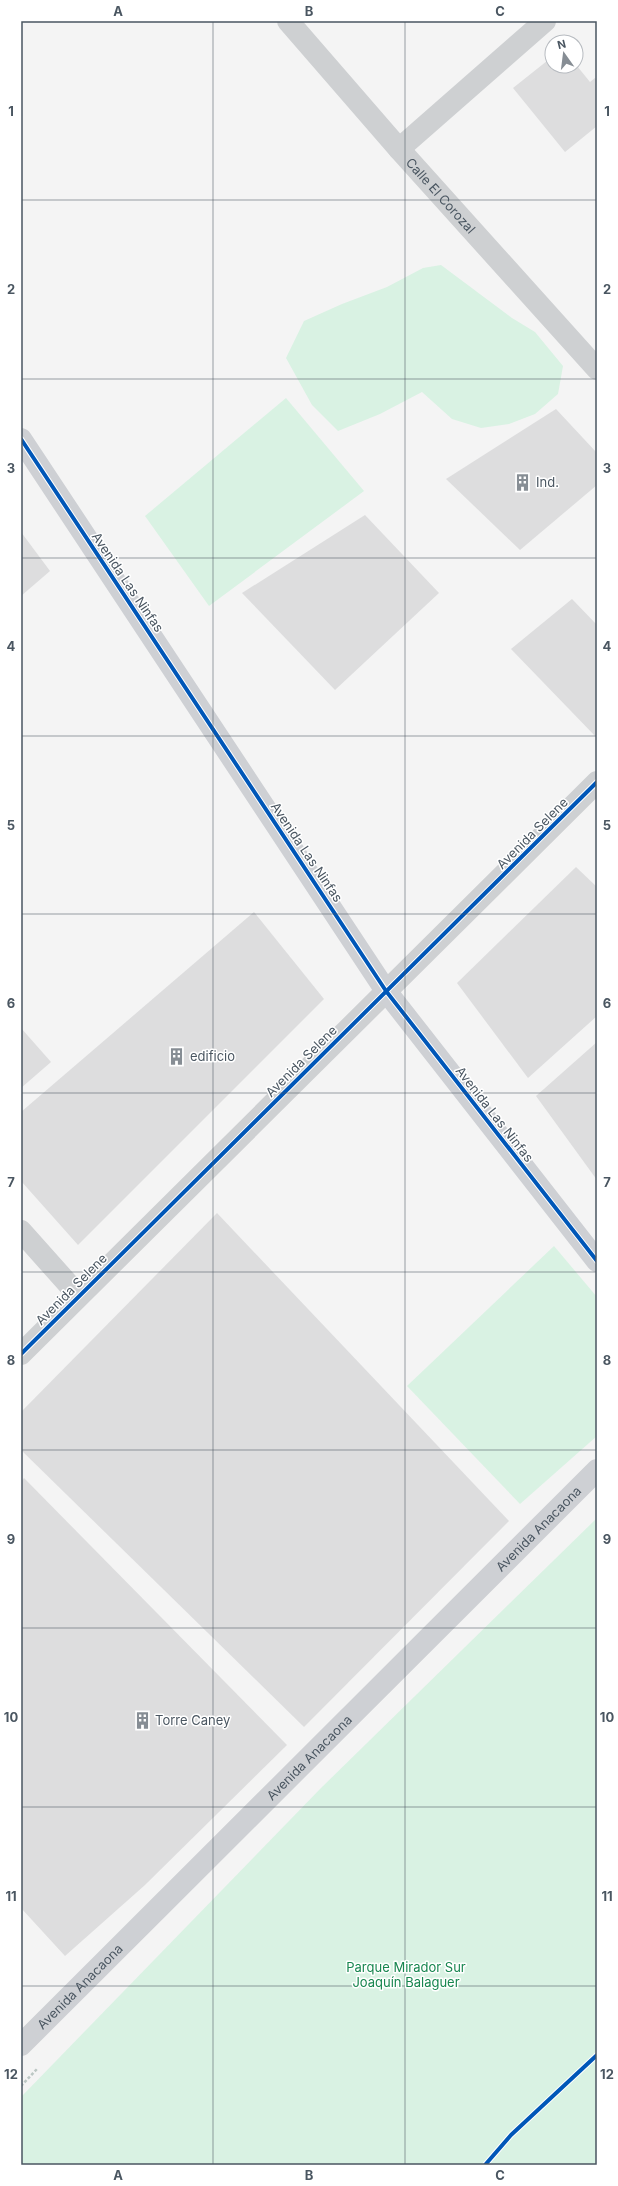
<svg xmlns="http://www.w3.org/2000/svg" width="618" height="2186" viewBox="0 0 618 2186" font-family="Inter,sans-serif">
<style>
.green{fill:#d9f2e3}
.building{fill:#ddddde}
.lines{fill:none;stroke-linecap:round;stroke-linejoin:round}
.path{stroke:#bcc7c4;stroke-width:2.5;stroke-dasharray:3 2;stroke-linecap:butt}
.street{stroke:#ced0d2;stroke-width:22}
.secondary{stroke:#ced0d4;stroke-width:22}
.cycleway-casing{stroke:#fff;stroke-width:6}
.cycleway{stroke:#0057b8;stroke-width:4}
.grid{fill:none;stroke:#4a5661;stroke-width:1;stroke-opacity:0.55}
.labels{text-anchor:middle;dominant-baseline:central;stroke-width:3;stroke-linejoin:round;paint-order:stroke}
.street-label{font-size:13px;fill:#4a5661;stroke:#fff}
.poi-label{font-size:13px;fill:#4a5661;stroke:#fff;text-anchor:start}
.park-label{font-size:13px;fill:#17864f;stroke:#fff}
.neatline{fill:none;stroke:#4a5661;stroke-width:1.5}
.grid-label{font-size:13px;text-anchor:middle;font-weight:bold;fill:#4a5661}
</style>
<rect width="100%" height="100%" fill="#f4f4f4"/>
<!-- green -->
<g class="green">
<path d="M441,265L512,318L535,332L563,366L558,394L535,414L509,424L481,428L452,419L422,392L380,414L338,431L312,405L286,358L304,321L342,304L387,287L423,268Z"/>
<path d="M286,398L364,491L209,606L145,516Z"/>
<path d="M554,1246L597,1297V1436L520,1504L407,1386Z"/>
<path d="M597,1518V2165H21V2097L321,1788Z"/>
</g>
<!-- building -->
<g class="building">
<path d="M552,57V66H577L590,82L595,78L597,81V126L565,152L513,88Z"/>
<path d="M556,409L597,453V485L520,550L446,479Z"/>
<path d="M365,515L439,593L335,690L242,593Z"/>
<path d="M21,532L50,571L21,596Z"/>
<path d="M572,599L597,625V738L511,649Z"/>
<path d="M576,867L597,887V1016L528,1078L457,983Z"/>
<path d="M254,912L324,999L78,1245L21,1181V1112Z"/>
<path d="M21,1028L51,1062L21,1088Z"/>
<path d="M597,1042V1180L536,1096Z"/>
<path d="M217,1213L509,1521L304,1727L21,1450V1412Z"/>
<path d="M24,1478L287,1745L145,1885L65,1956L21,1908V1482Z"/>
</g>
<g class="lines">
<!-- path -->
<g class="path">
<path d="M21,2086L37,2069"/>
<path d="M485,2165L511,2135L597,2055"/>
</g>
<!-- street -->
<g class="street">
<path id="s1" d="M288,21L399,149L597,369"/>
<path d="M399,149L545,21"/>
<path d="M21,1231L78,1295"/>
<path d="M21,1354L597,782"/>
</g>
<!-- secondary -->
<g class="secondary">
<path d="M21,439L386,991L597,1261"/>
<path id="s2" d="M21,2045L597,1470"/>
</g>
<defs>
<g id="cycleway">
<path d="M21,439L386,991L597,1261"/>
<path d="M21,1354L597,782"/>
<path d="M485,2165L511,2135L597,2055"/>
</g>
</defs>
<!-- cycleway casing -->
<use href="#cycleway" class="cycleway-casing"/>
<!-- cycleway -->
<use href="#cycleway" class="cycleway"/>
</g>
<!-- grid -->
<path class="grid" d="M213,21V2165M405,21V2165M21,200H597M21,379H597M21,558H597M21,736H597M21,914H597M21,1093H597M21,1272H597M21,1450H597M21,1628H597M21,1807H597M21,1986H597"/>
<!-- icons -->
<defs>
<symbol id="building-bare" viewBox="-9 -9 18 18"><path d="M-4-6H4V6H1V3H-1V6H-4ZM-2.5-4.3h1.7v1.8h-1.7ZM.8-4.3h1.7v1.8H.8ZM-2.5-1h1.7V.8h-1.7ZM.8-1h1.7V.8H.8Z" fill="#868d94" stroke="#fff" stroke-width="2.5" paint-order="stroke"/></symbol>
</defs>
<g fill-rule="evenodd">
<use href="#building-bare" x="510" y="470" width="25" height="25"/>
<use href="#building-bare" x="164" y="1044" width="25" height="25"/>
<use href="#building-bare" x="130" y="1708" width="25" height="25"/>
</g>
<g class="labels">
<!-- street labels -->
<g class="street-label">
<text stroke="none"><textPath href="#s1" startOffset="232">Calle El Corozal</textPath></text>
<text transform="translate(128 582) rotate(56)">Avenida Las Ninfas</text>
<text transform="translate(532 833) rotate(-45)">Avenida Selene</text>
<text transform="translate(307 852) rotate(56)">Avenida Las Ninfas</text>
<text transform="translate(301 1061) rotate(-45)">Avenida Selene</text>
<text transform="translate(495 1114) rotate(52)">Avenida Las Ninfas</text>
<text transform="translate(71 1289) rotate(-45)">Avenida Selene</text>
<text stroke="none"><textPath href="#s2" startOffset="731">Avenida Anacaona</textPath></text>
<text stroke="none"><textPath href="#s2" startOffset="407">Avenida Anacaona</textPath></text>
<text stroke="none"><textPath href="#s2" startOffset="83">Avenida Anacaona</textPath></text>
</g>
<!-- poi labels -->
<g class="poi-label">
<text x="536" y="482">Ind.</text>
<text x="190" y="1056">edificio</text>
<text x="155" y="1720">Torre Caney</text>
</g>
<!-- park labels -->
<g class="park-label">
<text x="406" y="1967">Parque Mirador Sur<tspan x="406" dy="15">Joaquín Balaguer</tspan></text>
</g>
</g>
<!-- border -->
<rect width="618" height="2186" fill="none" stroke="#ffffff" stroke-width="44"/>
<!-- north arrow -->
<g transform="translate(564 54) rotate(346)"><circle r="19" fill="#ffffff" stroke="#b7bbc0"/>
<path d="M0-3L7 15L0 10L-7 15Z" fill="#868d94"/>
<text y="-6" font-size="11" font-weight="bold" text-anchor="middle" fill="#4a5661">N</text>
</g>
<rect x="22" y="22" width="574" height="2142" class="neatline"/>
<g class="grid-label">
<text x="118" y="16">A</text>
<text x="309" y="16">B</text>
<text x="500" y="16">C</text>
<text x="11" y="116">1</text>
<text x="607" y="116">1</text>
<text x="11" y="294">2</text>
<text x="607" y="294">2</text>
<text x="11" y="473">3</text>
<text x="607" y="473">3</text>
<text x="11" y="651">4</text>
<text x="607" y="651">4</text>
<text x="11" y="830">5</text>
<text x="607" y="830">5</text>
<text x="11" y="1008">6</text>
<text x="607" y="1008">6</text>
<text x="11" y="1187">7</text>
<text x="607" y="1187">7</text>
<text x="11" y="1365">8</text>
<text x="607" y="1365">8</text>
<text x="11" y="1544">9</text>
<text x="607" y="1544">9</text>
<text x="11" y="1722">10</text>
<text x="607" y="1722">10</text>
<text x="11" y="1901">11</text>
<text x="607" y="1901">11</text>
<text x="11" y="2079">12</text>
<text x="607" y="2079">12</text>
<text x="118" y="2180">A</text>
<text x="309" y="2180">B</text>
<text x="500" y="2180">C</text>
</g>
</svg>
